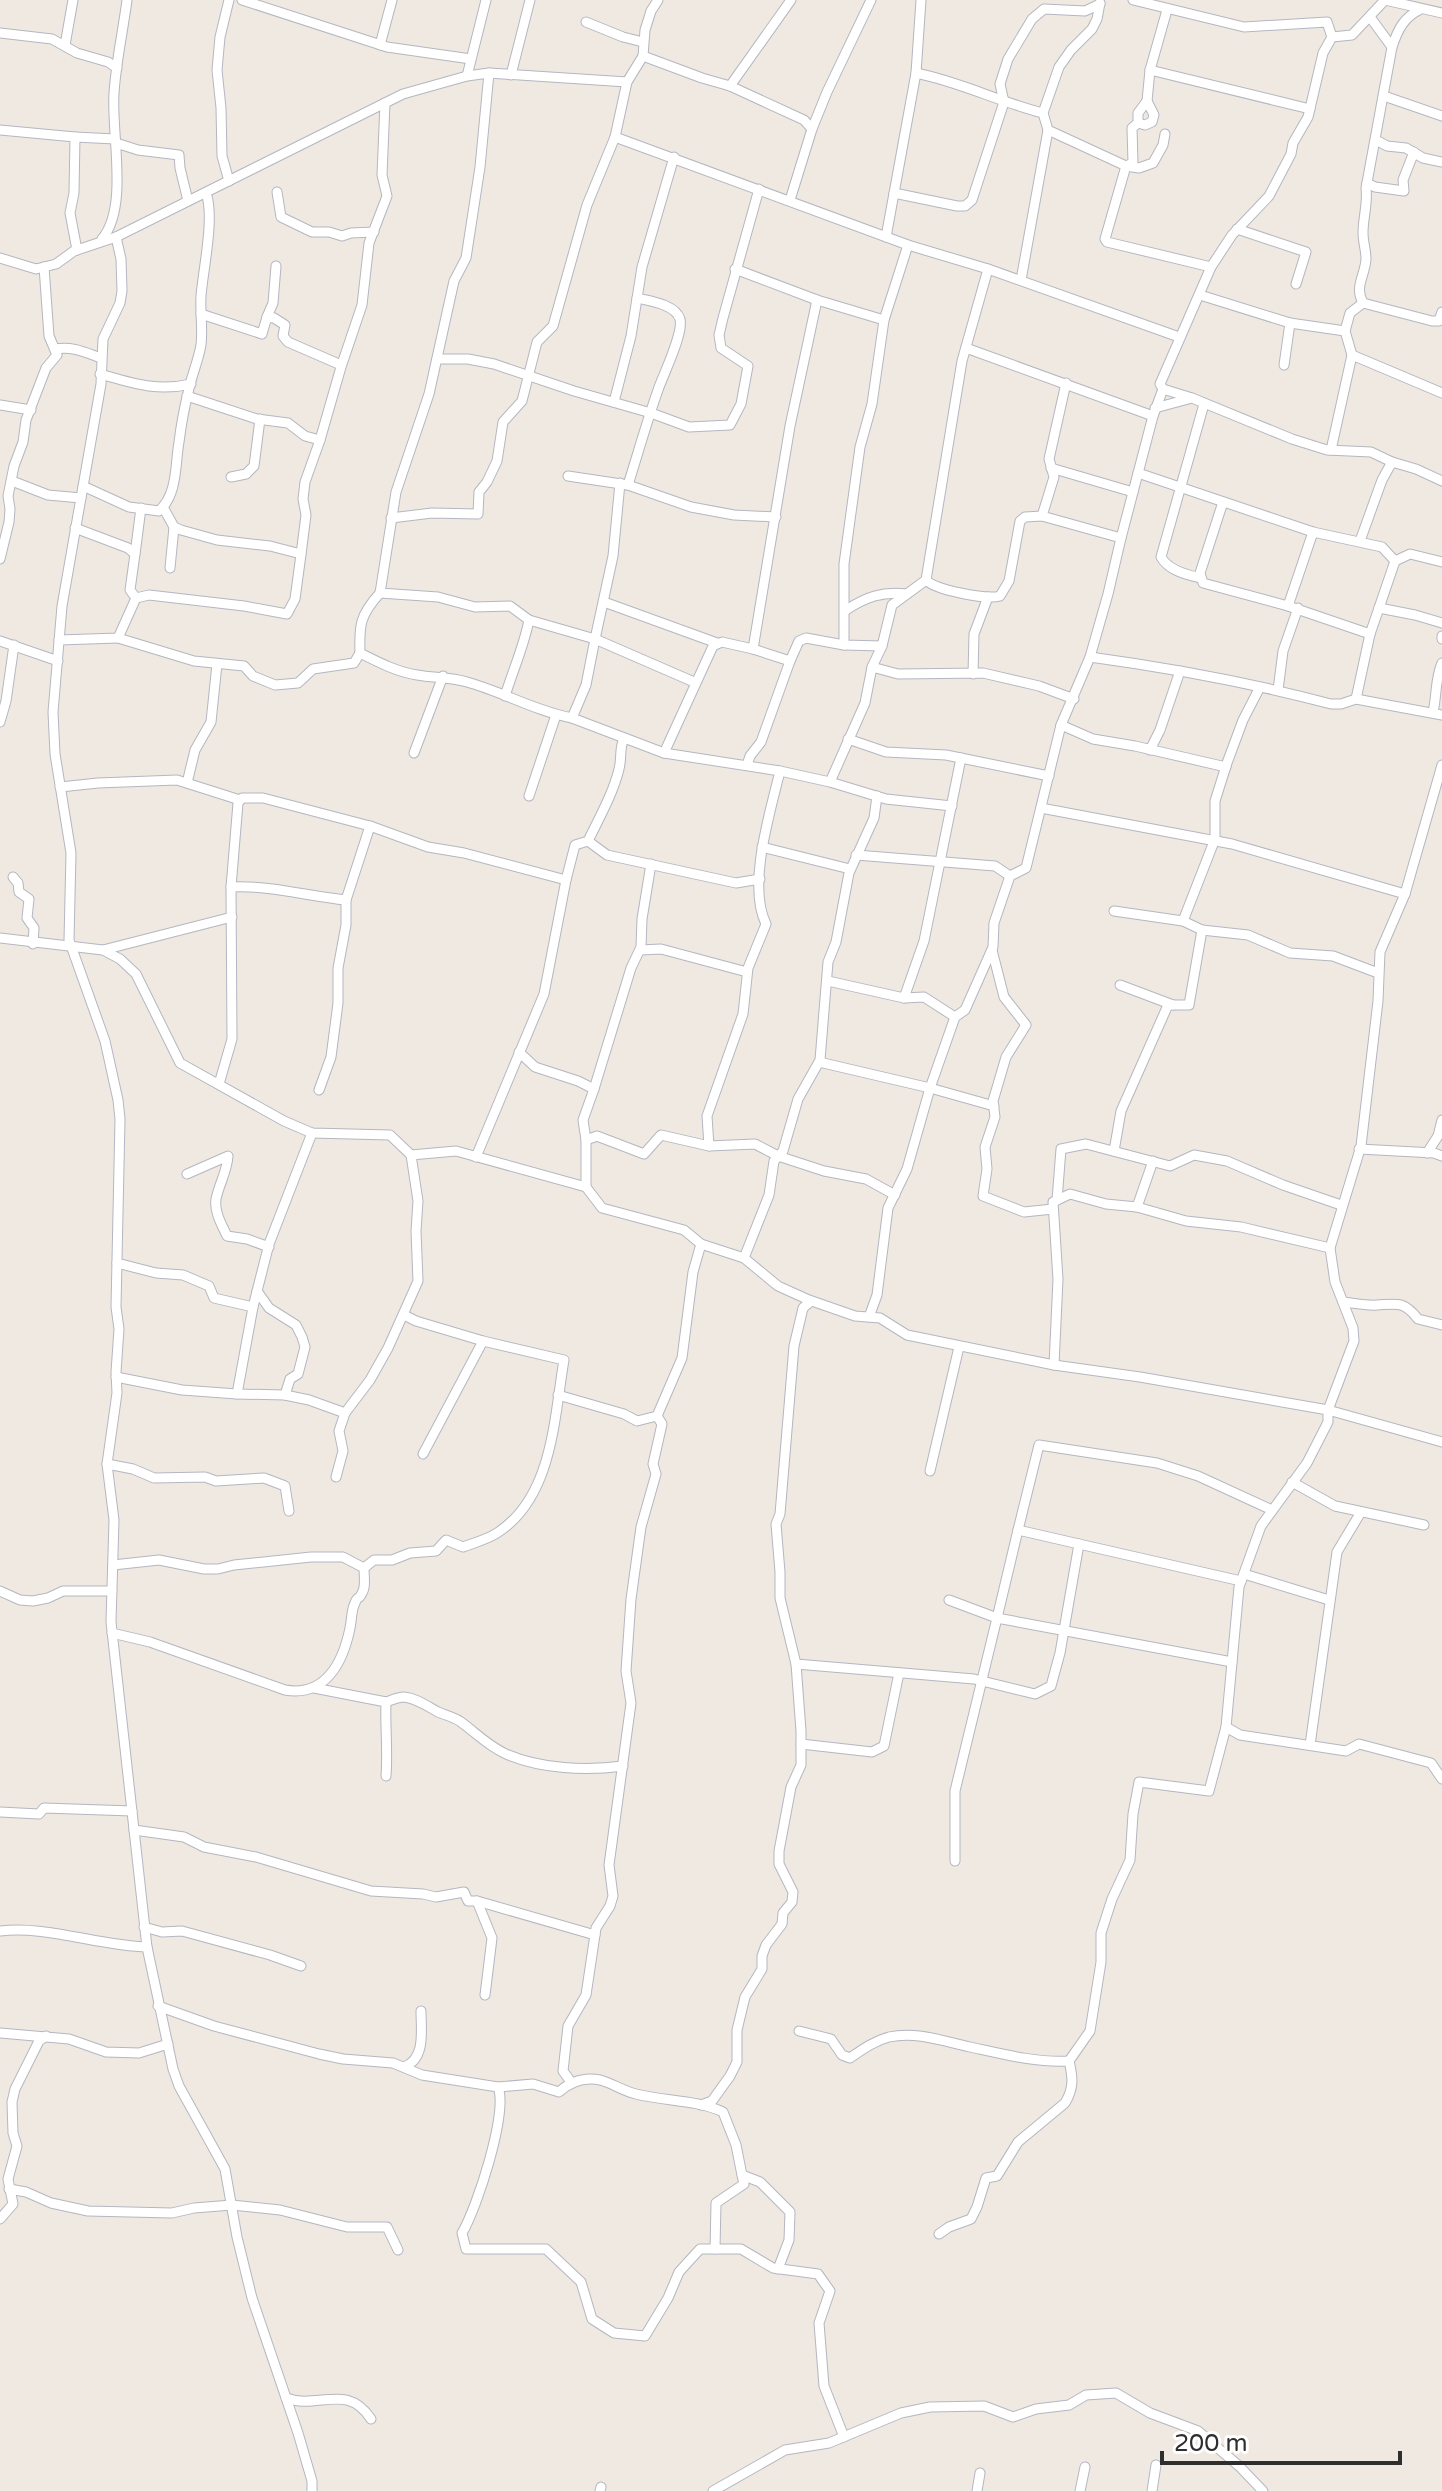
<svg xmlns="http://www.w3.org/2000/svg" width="1442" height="2491" viewBox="0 0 1442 2491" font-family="'Varela Round',sans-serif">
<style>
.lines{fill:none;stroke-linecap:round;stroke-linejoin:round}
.street-casing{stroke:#b4b7c1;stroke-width:11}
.street{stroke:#fff;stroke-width:9}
</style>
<rect width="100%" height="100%" fill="#efe9e1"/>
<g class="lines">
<defs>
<g id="street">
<path d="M242,0L387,47L471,59"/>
<path d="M1133,0L1244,27L1327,22L1332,37"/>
<path d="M1385,0L1352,35L1332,37L1323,53L1308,117L1293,143L1291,154L1269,196L1232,235L1211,267L1160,384L1163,389L1192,398L1292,439L1327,450L1371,452L1392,462"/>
<path d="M1385,0L1442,13"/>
<path d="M1167,10L1150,70L1310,109"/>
<path d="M586,22L623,37L643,42"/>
<path d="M0,33L52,39L77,53L108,62L117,68"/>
<path d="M65,45L73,0"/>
<path d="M380,45L392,0"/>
<path d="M1392,47C1398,29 1404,17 1421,9"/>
<path d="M643,56L702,78L730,86L804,120L812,129"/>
<path d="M489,73L480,167L466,258L454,281L429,394L396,492L380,593L438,597L475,607L510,606L529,620C524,646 513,670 505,696"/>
<path d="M916,73C961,82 999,102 1043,113L1059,67L1071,50L1092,29L1097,19L1100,3"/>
<path d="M511,75L530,0"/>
<path d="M467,76L486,0"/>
<path d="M730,86L791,0"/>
<path d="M1384,96L1442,116"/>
<path d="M1147,101L1154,115L1152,122L1145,125L1138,123V113Z"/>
<path d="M1147,101L1150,70"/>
<path d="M1043,113L1048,130L1126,166L1105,239L1107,242L1211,267"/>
<path d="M0,130L75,137L74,193L70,213L77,250"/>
<path d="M75,137L115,139"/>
<path d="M615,137L908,245L988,269L1179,337"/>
<path d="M1376,140L1387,146L1406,148L1423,158L1442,162"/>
<path d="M116,143L138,150L179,155L180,168L188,201"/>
<path d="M1126,166L1139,168L1153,163L1163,145L1165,134"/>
<path d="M1126,166L1133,163L1132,128L1138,123"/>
<path d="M229,181L222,156L221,108L217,70L220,37L229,0"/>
<path d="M1367,183L1375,187L1404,191L1403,180L1414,152"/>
<path d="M277,192L281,217L312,232H329L342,236L351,233L374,232"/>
<path d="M894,193L957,206H965L972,200L1004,102L1000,84L1008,59L1032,19L1044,9L1085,11L1100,4"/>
<path d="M790,200L812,129L827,92L871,0"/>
<path d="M1237,229L1306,252L1296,284"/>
<path d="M116,237L121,259L122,291L120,303L103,339L101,384L62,606L53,712L55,754L71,853L69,940L105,1041L118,1100L120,1119L116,1307L119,1329L116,1372L117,1393L107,1464L114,1520L111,1622L147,1947L173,2069L179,2086L225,2169L237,2237L252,2298L298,2433L312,2481V2491"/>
<path d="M886,237L916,73L921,0"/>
<path d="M102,239C129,207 111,133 114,93C116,62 123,31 127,0"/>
<path d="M0,258L36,269L56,264L74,251L116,237L403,94L467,76L489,73L627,82"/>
<path d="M735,269L817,300L884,320"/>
<path d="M988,269L962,361L926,580C935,590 987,600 1000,596L1009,581L1020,521L1025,517L1042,516"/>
<path d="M1021,280L1048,130"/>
<path d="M1200,295L1290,323L1345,331L1352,355"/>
<path d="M817,300L790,426L753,649L790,661L799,641L806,638L844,645L882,646"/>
<path d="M1363,303L1432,321H1439L1442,312"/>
<path d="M201,314L262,334L267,317L274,318L285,325L283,336L288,342L341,365"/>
<path d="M267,317L273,303L276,266"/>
<path d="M1345,331L1350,313L1363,303C1354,286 1365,276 1366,259C1366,250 1363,242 1363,233C1363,217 1368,204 1366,188L1392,47L1370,17"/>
<path d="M966,348L1153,416"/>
<path d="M55,349C73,346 84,352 101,358"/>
<path d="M437,359H468L494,364L574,391L651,413L689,427L730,425L741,404L748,366L721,348L719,335L723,318L759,189"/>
<path d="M1284,365L1290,323"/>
<path d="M100,374C132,383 157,392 191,384"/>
<path d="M1066,383L1049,459L1054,477L1042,516L1121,538L1153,416L1163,389"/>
<path d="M187,396L257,419L288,423L305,436L320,440"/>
<path d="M614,402L631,336L642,267L674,157"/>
<path d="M0,405L31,410"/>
<path d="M1155,408L1192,398"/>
<path d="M1331,450L1352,355L1442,393"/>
<path d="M1051,468L1133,492"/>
<path d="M1138,473L1313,532L1382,547L1395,561L1379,608"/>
<path d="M568,476L628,485C638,453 647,421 658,390C663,375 684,333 680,319C675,304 649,301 637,298"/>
<path d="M231,477L246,474L254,466L260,419"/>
<path d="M12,481L48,495L81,498"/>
<path d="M628,485L691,507L734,515L776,517"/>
<path d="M83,486L129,507L159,511C178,494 175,464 179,442C181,426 184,409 188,393C191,377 198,362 201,345C203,329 200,313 201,296C203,270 215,217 206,193"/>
<path d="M1223,502L1200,573L1203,583L1288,606"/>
<path d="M163,507L174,527L181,530L217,540L270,546L301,554"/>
<path d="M391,518L432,513L478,514L479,492L487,482L497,461L503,422L522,401L537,342L553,326L587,205L615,137L627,82L643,56L645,30L651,11L658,0"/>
<path d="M75,528L128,548L135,554L130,590L136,598"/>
<path d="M1313,532L1288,606L1370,634"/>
<path d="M1360,541L1382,480L1392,462L1416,469L1442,481"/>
<path d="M135,554L141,508"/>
<path d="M0,559L9,522L10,509L8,496L14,466L23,442L26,420L46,368L57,355L49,336L44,267"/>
<path d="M1395,561L1410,554L1442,562"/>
<path d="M170,568L174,527"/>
<path d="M1201,578C1186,575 1168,570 1161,557L1204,404"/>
<path d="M380,593C360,615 359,625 360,653C378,662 397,672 417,675C434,678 450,677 467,682C503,692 535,711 572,718"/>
<path d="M604,602L717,643"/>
<path d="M846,610C866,597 882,591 907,594"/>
<path d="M529,620L595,639L613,556L620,483"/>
<path d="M1442,636V639"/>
<path d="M118,638L194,661L244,666L253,676L275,685L298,683L313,669L354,663L360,653"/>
<path d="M59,640L118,638L136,598L149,595L244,606L287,614L295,599L300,562L306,515L303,499L305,482L320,440L341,367L362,305L369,243L387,196L382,175L385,103"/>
<path d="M0,641L58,661"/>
<path d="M844,645V564L860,447L872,404L884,320L908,245"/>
<path d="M1090,657L1108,594L1121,538"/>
<path d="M872,667L882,646L892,605L926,580"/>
<path d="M973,674L974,634L988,597"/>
<path d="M694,682L595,639L586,685L572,718L664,753L780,771L830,782L886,799L952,806"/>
<path d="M1260,687L1243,720L1227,763L1215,801V839L1183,921L1202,930L1248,935L1290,953L1333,956L1378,973"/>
<path d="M1278,690L1283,651L1298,608"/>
<path d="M1356,699L1370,634L1379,608L1415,615L1442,623"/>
<path d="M1433,712C1437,695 1435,679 1442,663"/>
<path d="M0,722L6,701L14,645"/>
<path d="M1061,725L1093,739L1135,746L1226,767"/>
<path d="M848,739L886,752L946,755L1049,776"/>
<path d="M1150,750L1160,730L1180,671"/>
<path d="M414,753L443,676"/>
<path d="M664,753L713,646L722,642L753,649"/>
<path d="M747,765L750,756L761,742L790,661"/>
<path d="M830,782L865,703L872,667L898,674L983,673L1039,686L1074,699"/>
<path d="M187,783L195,750L211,722L217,664"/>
<path d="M60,787L98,783L177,780L240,800"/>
<path d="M529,796L556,715"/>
<path d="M1041,808L1232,844L1405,894"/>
<path d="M588,841L607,855L736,883L760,879"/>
<path d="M762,847L850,869"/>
<path d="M856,855L995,866L1010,876"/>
<path d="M13,877L18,883L19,892L29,899L27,918L34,928L33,944"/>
<path d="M566,880L575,845L588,841C599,818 613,794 619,769C622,758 619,749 624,738"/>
<path d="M231,887C269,885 307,896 346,900"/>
<path d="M1114,911L1183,921"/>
<path d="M0,938L103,950L232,917"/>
<path d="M103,950L120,959L136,974L180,1063L284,1121L312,1133L390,1135L411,1155L418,1201L416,1231L418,1281L388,1348L370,1380L345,1413L339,1431L343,1451L336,1477"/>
<path d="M640,950L661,949L747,972"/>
<path d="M992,950L1004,997L1026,1025L1006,1057L993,1101L995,1117L985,1147L987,1169L983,1196L1024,1212L1053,1209"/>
<path d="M828,981L904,998L924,997L955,1017"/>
<path d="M1120,985L1173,1005"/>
<path d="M904,998L924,941L961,758"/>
<path d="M519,1052L535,1067L578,1081L594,1089L583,1120L586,1140V1187"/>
<path d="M819,1062L930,1088L994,1106"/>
<path d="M219,1084L232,1039L231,887L238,803L242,798H263L370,826L428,847L464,853L566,880L544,994L476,1157"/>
<path d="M594,1089L631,968L641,947L642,919L651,864"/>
<path d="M319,1090L331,1057L338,1003V968L346,925V900L370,826"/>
<path d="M586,1140L597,1136L644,1154L661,1135L709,1146L755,1144L778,1156L824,1171L866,1179L895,1195"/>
<path d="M709,1146L707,1116L743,1014L748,968L766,924C747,885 770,813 780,771"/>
<path d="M1359,1149L1434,1153L1442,1156"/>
<path d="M1114,1151L1121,1111L1168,1005H1189L1202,930"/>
<path d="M1427,1153L1438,1136L1442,1120"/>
<path d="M411,1155L456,1151L586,1187L602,1208L684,1230L701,1244L744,1258L778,1286L809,1300L855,1316L880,1318L907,1335L1054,1365L1140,1377L1328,1410L1442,1442"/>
<path d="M187,1174L228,1156C227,1172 219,1184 216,1199C214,1212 222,1225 227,1236L247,1239L269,1247"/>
<path d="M1057,1200L1061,1149L1086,1144L1170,1166L1194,1155L1227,1161L1283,1185L1341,1205"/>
<path d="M1137,1207L1153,1161"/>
<path d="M744,1258L769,1195L774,1161L783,1151L798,1099L820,1060L828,962L836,942L849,873L874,818L877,796"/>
<path d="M257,1291L269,1308L296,1325L302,1337L305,1347L298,1374L290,1379L285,1395"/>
<path d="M1343,1302C1354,1303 1366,1306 1377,1305C1398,1304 1404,1301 1418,1319L1442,1325"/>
<path d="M253,1307L269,1244L312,1133"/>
<path d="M869,1317L877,1295L888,1208L907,1169L930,1088L955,1017L965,1010L993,947L994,923L1010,876L1026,868L1061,725L1090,657C1171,668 1252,683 1331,704H1341L1356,699L1442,715"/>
<path d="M1054,1365L1058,1279L1053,1202L1070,1194L1106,1204L1137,1207L1186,1221L1241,1227L1330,1248"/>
<path d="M116,1377L182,1390L237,1394L253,1307L214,1298L209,1286L183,1275L156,1273L117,1263"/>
<path d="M237,1394L285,1395L309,1400L345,1413"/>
<path d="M558,1395L624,1414L637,1421L657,1416"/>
<path d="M423,1454L483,1341"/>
<path d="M107,1464L133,1469L154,1478L205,1477L216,1481L264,1478L285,1486L289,1511"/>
<path d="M930,1471L959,1347"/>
<path d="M1292,1482L1335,1506L1424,1525"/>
<path d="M1079,1544L1241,1581"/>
<path d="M364,1568L374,1560H392L410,1553L436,1551L446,1540L463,1547C474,1543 488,1539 497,1533C553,1497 554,1418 564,1360L483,1341L416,1321L404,1315"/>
<path d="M1244,1574L1329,1600"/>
<path d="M0,1591L20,1600L33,1601L48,1598L63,1591H112"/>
<path d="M949,1600L997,1618L1018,1530"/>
<path d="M112,1633L150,1642L285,1690C325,1697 343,1663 350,1628C352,1620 351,1610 355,1603C358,1594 358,1602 362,1593C366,1587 364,1576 364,1568L343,1557H311L234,1565L218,1569H204L159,1560L113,1565"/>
<path d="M796,1664L974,1679L1035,1694L1051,1686L1060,1653L1079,1544L1018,1530L1039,1445L1157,1463L1198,1476L1272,1510"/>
<path d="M314,1688L386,1702C385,1727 388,1751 386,1776"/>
<path d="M386,1702C392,1700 398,1697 404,1697C416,1698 427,1706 438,1712C445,1715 454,1717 461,1722C476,1733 488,1746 506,1754C541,1769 586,1771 623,1766"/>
<path d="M1226,1727L1240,1735L1346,1751L1359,1744L1431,1763L1442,1779"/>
<path d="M801,1744L872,1752L884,1746L899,1673"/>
<path d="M1310,1745L1337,1552L1361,1512"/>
<path d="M0,1812L39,1814L44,1808L132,1811"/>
<path d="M134,1830L184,1837L204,1847L256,1857L371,1891L423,1894L436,1897L464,1892L468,1901H477L492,1938L485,1995"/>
<path d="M955,1861V1791L997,1618L1232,1662"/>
<path d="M477,1901L595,1935"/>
<path d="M144,1927L162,1932L182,1931L270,1955L301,1966"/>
<path d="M0,1931C45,1925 100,1946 147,1947"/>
<path d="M158,2006L214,2026L319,2054L343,2059L393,2063L422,2075L498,2087C508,2113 477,2208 462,2233L466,2249H546L581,2282L592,2319L614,2333L645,2336L668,2298L679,2272L700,2249H741L773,2268L818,2274L830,2291L819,2323L824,2386L844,2437"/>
<path d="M799,2031L831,2039L842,2055L850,2058C863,2049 874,2041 889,2037C916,2031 943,2041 970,2047C1002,2054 1037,2063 1069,2061"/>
<path d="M0,2033L69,2039L106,2052L139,2053L168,2044"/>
<path d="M404,2067C426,2059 421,2030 421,2011"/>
<path d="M571,2082L563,2071L568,2026L586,1995L596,1928L610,1906L613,1896L609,1865L631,1703L626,1671L631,1599L641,1527L656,1474L653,1464L662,1424L657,1416L682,1358L693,1272L701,1244"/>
<path d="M498,2087L533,2084L559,2092C570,2082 584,2077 600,2080C612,2083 623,2091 636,2094C664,2101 698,2100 723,2112L736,2145L742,2175L760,2182L790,2212L789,2240L778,2269"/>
<path d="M701,2105L712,2101L730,2076L737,2062V2030L745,1997L762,1969V1956L766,1945L782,1924L783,1913L792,1902L793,1892L779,1864V1851L791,1787L801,1765V1731L796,1664L780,1598V1572L776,1524L780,1514L794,1346L803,1308L811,1301"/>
<path d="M9,2189L26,2192L51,2203L88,2211L172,2213L194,2208L232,2205L280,2210L347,2227H387L398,2250"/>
<path d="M0,2219L13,2204L8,2179L17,2146L13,2133L12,2102L15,2089L39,2041L46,2036"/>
<path d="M939,2234L949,2227L971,2219L977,2207L986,2178L997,2176L1018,2142L1065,2103C1074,2088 1073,2078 1069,2061L1090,2031L1101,1962V1933L1112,1899L1130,1860L1133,1814L1139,1782L1209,1791L1226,1727L1239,1587L1261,1526L1307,1463L1328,1422V1410L1354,1341L1353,1328L1335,1282L1330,1248L1361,1146L1378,1001L1380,952L1405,894L1442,765"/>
<path d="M715,2249L716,2203L744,2184L742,2175"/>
<path d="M286,2398C318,2410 347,2382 371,2419"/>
<path d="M600,2491L601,2487"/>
<path d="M713,2491L785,2450L829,2443L901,2413L930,2407L984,2406L1013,2417L1036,2409L1069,2405L1086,2395L1116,2393L1150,2413L1198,2431L1239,2466L1263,2491"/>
<path d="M977,2491L980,2473"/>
<path d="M1080,2491L1085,2467"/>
<path d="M1152,2491L1156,2465"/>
</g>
</defs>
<!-- street casing -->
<use href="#street" class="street-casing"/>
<!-- street -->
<use href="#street" class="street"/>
</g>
<!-- scale -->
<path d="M1162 2451v12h238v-12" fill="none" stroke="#2e2e2e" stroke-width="4"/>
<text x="1174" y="2451" font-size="24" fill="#2e2e2e" stroke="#ffffff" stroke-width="6" paint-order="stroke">200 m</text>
</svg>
